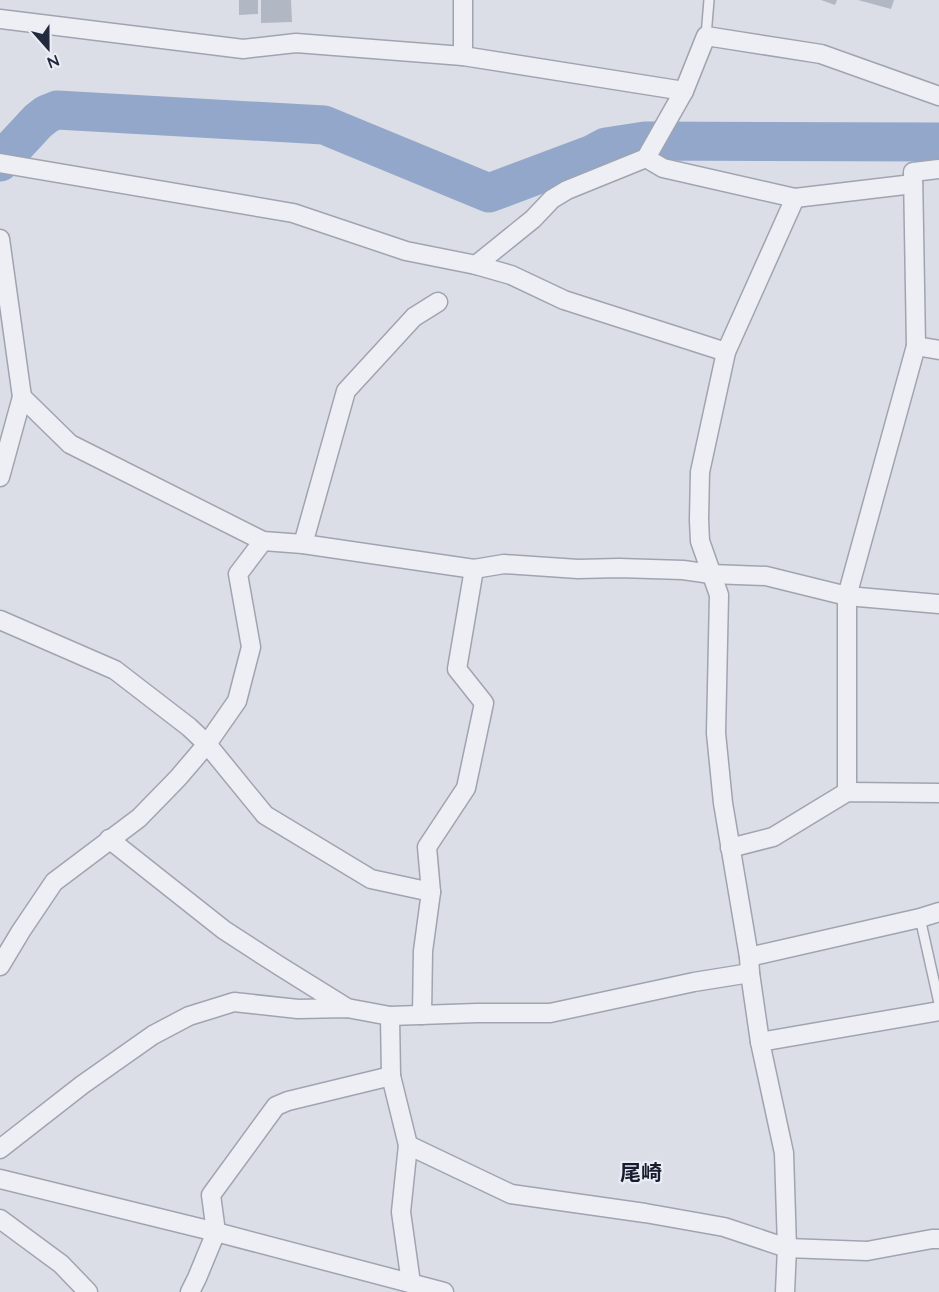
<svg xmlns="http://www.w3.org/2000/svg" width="939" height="1292" viewBox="0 0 939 1292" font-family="Quicksand,'Noto Sans JP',sans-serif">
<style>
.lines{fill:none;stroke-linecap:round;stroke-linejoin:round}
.river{stroke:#93a7ca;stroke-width:39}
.building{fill:#b2b7c4}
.lane-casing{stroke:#a0a4b1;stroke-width:12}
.street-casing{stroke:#a0a4b1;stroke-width:21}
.lane{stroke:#eeeff5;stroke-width:9}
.street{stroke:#eeeff5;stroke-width:18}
.labels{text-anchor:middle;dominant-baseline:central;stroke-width:4.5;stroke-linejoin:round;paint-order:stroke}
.quarter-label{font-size:21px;font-weight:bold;fill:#171c2e;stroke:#eaedf4}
</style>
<rect width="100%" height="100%" fill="#dbdee7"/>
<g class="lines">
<!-- river -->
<path class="river" d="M0,162L38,121L47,114L57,110L324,125L489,193L593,154L606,147L645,141L939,142"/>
</g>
<!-- building -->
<g class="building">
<path d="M239,0H258V14L239,15Z"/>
<path d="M261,0H291L292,22L261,23Z"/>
<path d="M821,0H837L835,5Z"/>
<path d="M858,0H894L891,9Z"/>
</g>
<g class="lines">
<defs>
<g id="lane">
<path d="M706,36L709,0"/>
<path d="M920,918L939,1003"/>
</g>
<g id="street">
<path d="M463,0V56"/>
<path d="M0,19L243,49L296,43L463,56L684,91"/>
<path d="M646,158L663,168L795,198L913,184"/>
<path d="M0,163L293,213L406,251L476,265L511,275L564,300L726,352"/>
<path d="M0,239L22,397L0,477"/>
<path d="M476,265L533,219L552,199L567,190L646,158L684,91L706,36L821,54L939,96"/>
<path d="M916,346L939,350"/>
<path d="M22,397L70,444L263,541L303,544L474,569L504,564L578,569L619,568L683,570L711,574L766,576L847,596L939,604"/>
<path d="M303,544L346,391L414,317L438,302"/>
<path d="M0,620L115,670L189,727L207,744L265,815L371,879L431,892"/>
<path d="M847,792V596L916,346L913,172L939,169"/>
<path d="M109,839L224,930L278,965L347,1008"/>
<path d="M730,848L773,837L847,792L939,793"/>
<path d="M749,957L920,918L939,912"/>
<path d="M0,966L21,931L54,882L139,818L178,778L207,744L237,701L251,647L238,574L263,541"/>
<path d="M422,1015L423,951L431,892L427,847L466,788L484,703L457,669L474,569"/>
<path d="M390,1016L391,1076L408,1145L401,1212L411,1283"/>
<path d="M760,1042L939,1011"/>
<path d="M408,1145L511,1194L645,1213L724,1227L787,1248L867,1251L932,1239H939"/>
<path d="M0,1149L82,1085L153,1035L189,1016L234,1002L298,1009L347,1008L390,1016L477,1013H550L694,982L750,973"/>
<path d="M0,1179L216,1232L444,1292"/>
<path d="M0,1219L61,1264L88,1292"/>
<path d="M190,1292L197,1278L216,1232L211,1195L276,1106L288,1101L391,1076"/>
<path d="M785,1292L787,1248L784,1153L760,1042L750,973L749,957L723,803L716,733L719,595L700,541L699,520L700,472L726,352L795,198"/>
</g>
</defs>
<!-- lane casing -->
<use href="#lane" class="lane-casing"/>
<!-- street casing -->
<use href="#street" class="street-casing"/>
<!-- lane -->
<use href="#lane" class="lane"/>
<!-- street -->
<use href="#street" class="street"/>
</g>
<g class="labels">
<!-- quarter labels -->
<g class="quarter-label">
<text x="641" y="1172">尾崎</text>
</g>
</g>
<!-- north arrow -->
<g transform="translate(48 48) rotate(159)" stroke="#eaedf4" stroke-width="4.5" paint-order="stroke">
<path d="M0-4.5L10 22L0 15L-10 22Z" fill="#242a3d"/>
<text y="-9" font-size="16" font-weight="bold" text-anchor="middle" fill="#242a3d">N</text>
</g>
</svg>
